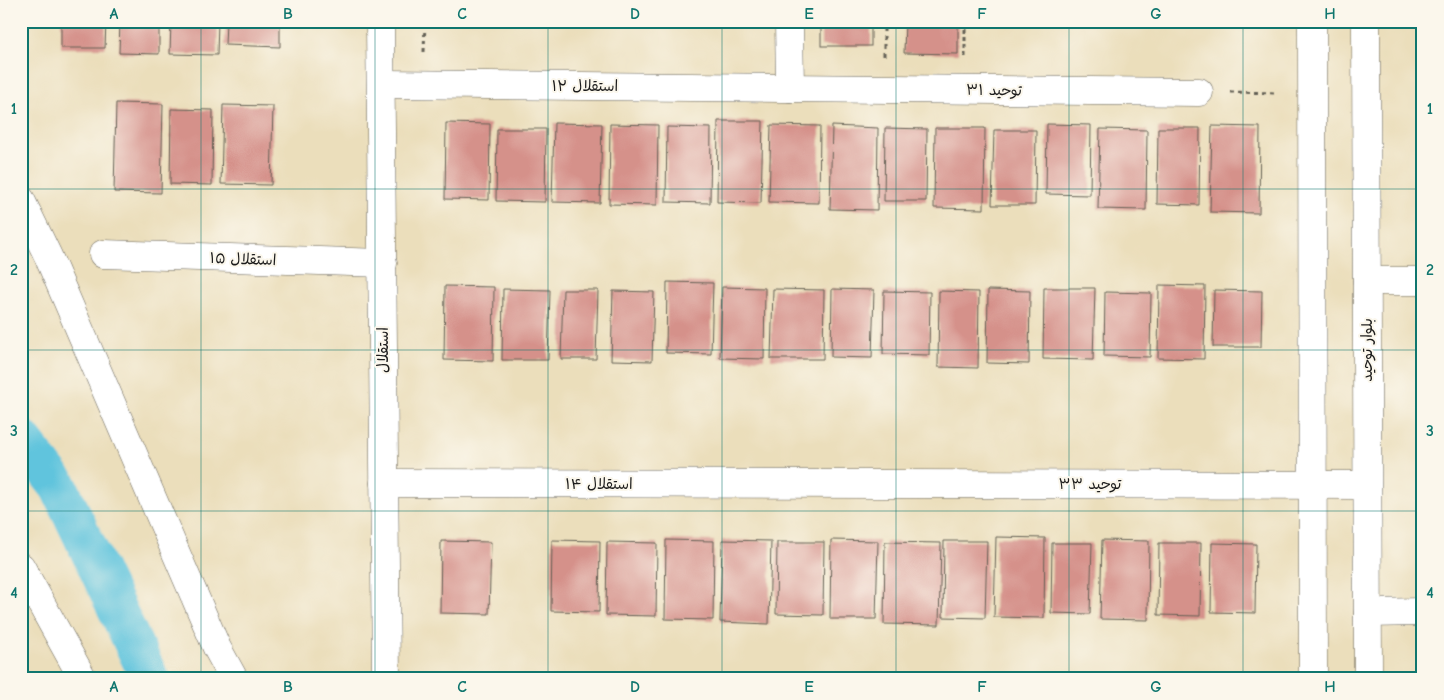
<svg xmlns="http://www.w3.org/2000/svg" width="1444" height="700" viewBox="0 0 1444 700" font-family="'Comic Neue','Playpen Sans Arabic',sans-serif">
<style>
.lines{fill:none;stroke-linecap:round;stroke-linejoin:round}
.canal{stroke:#60c4dd;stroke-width:39}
.building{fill:#d5918a}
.street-casing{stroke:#646054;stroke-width:29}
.secondary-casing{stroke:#646054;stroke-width:29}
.path{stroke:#646054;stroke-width:3;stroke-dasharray:4 4;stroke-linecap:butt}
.street{stroke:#fff;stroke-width:28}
.secondary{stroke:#fff;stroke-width:28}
.grid{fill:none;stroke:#0f766e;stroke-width:1;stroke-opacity:0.55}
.labels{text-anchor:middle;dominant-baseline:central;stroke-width:4;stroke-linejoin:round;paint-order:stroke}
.street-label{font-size:15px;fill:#1c1c1c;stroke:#fbf7ec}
.neatline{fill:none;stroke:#0f766e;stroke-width:2}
.grid-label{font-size:16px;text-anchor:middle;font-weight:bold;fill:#0f766e}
</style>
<rect width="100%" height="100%" fill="#fbf7ec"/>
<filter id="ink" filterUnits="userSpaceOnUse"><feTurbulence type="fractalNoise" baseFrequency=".02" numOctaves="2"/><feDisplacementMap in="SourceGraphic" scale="10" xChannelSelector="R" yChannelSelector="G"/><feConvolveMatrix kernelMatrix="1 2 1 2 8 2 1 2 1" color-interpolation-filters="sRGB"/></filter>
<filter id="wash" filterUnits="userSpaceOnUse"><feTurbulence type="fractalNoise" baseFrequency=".0096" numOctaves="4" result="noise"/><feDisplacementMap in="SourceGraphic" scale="20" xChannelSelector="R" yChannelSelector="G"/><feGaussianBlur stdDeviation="1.12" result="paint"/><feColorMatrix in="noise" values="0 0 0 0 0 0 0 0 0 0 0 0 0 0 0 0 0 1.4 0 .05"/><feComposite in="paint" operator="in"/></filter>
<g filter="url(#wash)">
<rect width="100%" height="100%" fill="#ebdebb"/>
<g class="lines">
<!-- canal -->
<path class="canal" d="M21,438L59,487L150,679"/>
</g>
<g id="blocks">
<!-- building -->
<g class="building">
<path d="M61,21H106L105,48H61Z"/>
<path d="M120,21H159V54L119,53Z"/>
<path d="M171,21H218L217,55L170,54Z"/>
<path d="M226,21H280V47L225,45Z"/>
<rect x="821" y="21" width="50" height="25"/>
<path d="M905,21H958V54L904,53Z"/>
<path d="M116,103L163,104L161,193L114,192Z"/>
<path d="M223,105L273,106L271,185L221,184Z"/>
<path d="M171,109L213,110L212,185L170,184Z"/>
<path d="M718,121H763L761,203L717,202Z"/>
<path d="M446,123L490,124L489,200L445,199Z"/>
<path d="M554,123L602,124L600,203L552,202Z"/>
<path d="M610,124L658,125L657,205L609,204Z"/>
<path d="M1047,124L1091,125L1090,195L1046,194Z"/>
<path d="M771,125L820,126L819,203L769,202Z"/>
<path d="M832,126L878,128L877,210L830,209Z"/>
<path d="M1212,126L1260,127L1259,213L1210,212Z"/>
<path d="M667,127L711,128L710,203L666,202Z"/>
<path d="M885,128L927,129L926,201H884Z"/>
<path d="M935,128H985L984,209L934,208Z"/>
<path d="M1158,128H1200L1199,205L1157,204Z"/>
<path d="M497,129H546L545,202L496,201Z"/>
<path d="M1100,129L1147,130L1146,210L1098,209Z"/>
<path d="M994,130H1036L1035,205H992Z"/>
<path d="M667,282L713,283L711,354L666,353Z"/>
<path d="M1159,285L1205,286L1204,359L1158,358Z"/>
<path d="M445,286L494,287L493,361L444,360Z"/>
<path d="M722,287L765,288L764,359L720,358Z"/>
<path d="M1044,288H1095L1093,360L1043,359Z"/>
<path d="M503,289L550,290L548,360H502Z"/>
<path d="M773,289L824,290L823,359H771Z"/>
<path d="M832,289L874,290L872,358L831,357Z"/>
<path d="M563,290H598L596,359H561Z"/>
<path d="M988,290L1030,291L1029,364L987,363Z"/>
<path d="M1214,290L1262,291L1261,347H1213Z"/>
<path d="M613,291L654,292L652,361L611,360Z"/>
<path d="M884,291L930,292L929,355L883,354Z"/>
<path d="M939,291L979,292L978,368L938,367Z"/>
<path d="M1105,292L1151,293L1150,357L1104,356Z"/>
<path d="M996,537L1045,538L1044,618L994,617Z"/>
<path d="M552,540L600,541L599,612L551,611Z"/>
<path d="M666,540L714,541L713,620L665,619Z"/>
<path d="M722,540L771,541L769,624L720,622Z"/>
<path d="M831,540L878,541L876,619H830Z"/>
<path d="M1102,540L1149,541L1148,620L1100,619Z"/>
<path d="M441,541L491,542L489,614L440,613Z"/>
<path d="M944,541H987L985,618L943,617Z"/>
<path d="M607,542L657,543L656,616L606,615Z"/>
<path d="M777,542H824L823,615L776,614Z"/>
<path d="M885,542L941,543L939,625L884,624Z"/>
<path d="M1052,543H1092L1090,614L1051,613Z"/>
<path d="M1159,543H1201L1200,616L1158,615Z"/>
<path d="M1212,543L1256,544L1255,613L1211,612Z"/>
</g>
</g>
</g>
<g filter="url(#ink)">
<use href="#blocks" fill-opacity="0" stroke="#646054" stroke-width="1"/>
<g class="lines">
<defs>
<g id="street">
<path d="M789,21L790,88"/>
<path d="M381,84L1199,92"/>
<path d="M21,200L48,256L217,648L234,679"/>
<path d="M103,254L383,263"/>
<path d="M1367,281H1423"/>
<path d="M384,483L1367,485"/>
<path d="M21,567L83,679"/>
<path d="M1368,613L1423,612"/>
</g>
<g id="secondary">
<path d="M380,21L386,679"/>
<path d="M1312,21L1313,679"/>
<path d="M1366,21L1368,679"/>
</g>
</defs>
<!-- street casing -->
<use href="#street" class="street-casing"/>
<!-- secondary casing -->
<use href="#secondary" class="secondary-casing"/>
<!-- path -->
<g class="path">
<path d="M965,21V57"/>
<path d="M424,52L425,21"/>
<path d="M884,56V21"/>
<path d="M1230,92L1278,93"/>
</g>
<!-- street -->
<use href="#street" class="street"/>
<!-- secondary -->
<use href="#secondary" class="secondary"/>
</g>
</g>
<!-- grid -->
<path class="grid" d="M201,21V679M375,21V679M548,21V679M722,21V679M896,21V679M1069,21V679M1243,21V679M21,189H1423M21,350H1423M21,511H1423"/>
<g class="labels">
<!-- street labels -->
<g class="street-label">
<text x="585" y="86">استقلال ۱۲</text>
<text transform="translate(994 90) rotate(1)">توحید ۳۱</text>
<text transform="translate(243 259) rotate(2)">استقلال ۱۵</text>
<text transform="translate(383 350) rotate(-90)">استقلال</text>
<text transform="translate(1367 350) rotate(-90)">بلوار توحید</text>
<text x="599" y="484">استقلال ۱۴</text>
<text x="1090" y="484">توحید ۳۳</text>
</g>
</g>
<!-- margin -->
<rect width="1444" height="700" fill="none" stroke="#fbf7ec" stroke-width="55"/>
<rect x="28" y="28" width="1388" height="644" class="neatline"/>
<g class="grid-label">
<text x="114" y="19">A</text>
<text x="288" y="19">B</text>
<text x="462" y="19">C</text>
<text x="635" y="19">D</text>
<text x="809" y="19">E</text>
<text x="982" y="19">F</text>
<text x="1156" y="19">G</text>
<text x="1330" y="19">H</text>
<text x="14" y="114">1</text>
<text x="1430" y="114">1</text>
<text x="14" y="275">2</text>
<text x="1430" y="275">2</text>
<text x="14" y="436">3</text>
<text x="1430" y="436">3</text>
<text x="14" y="598">4</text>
<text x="1430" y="598">4</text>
<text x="114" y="692">A</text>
<text x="288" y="692">B</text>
<text x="462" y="692">C</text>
<text x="635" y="692">D</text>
<text x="809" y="692">E</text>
<text x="982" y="692">F</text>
<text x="1156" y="692">G</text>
<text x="1330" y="692">H</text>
</g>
</svg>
